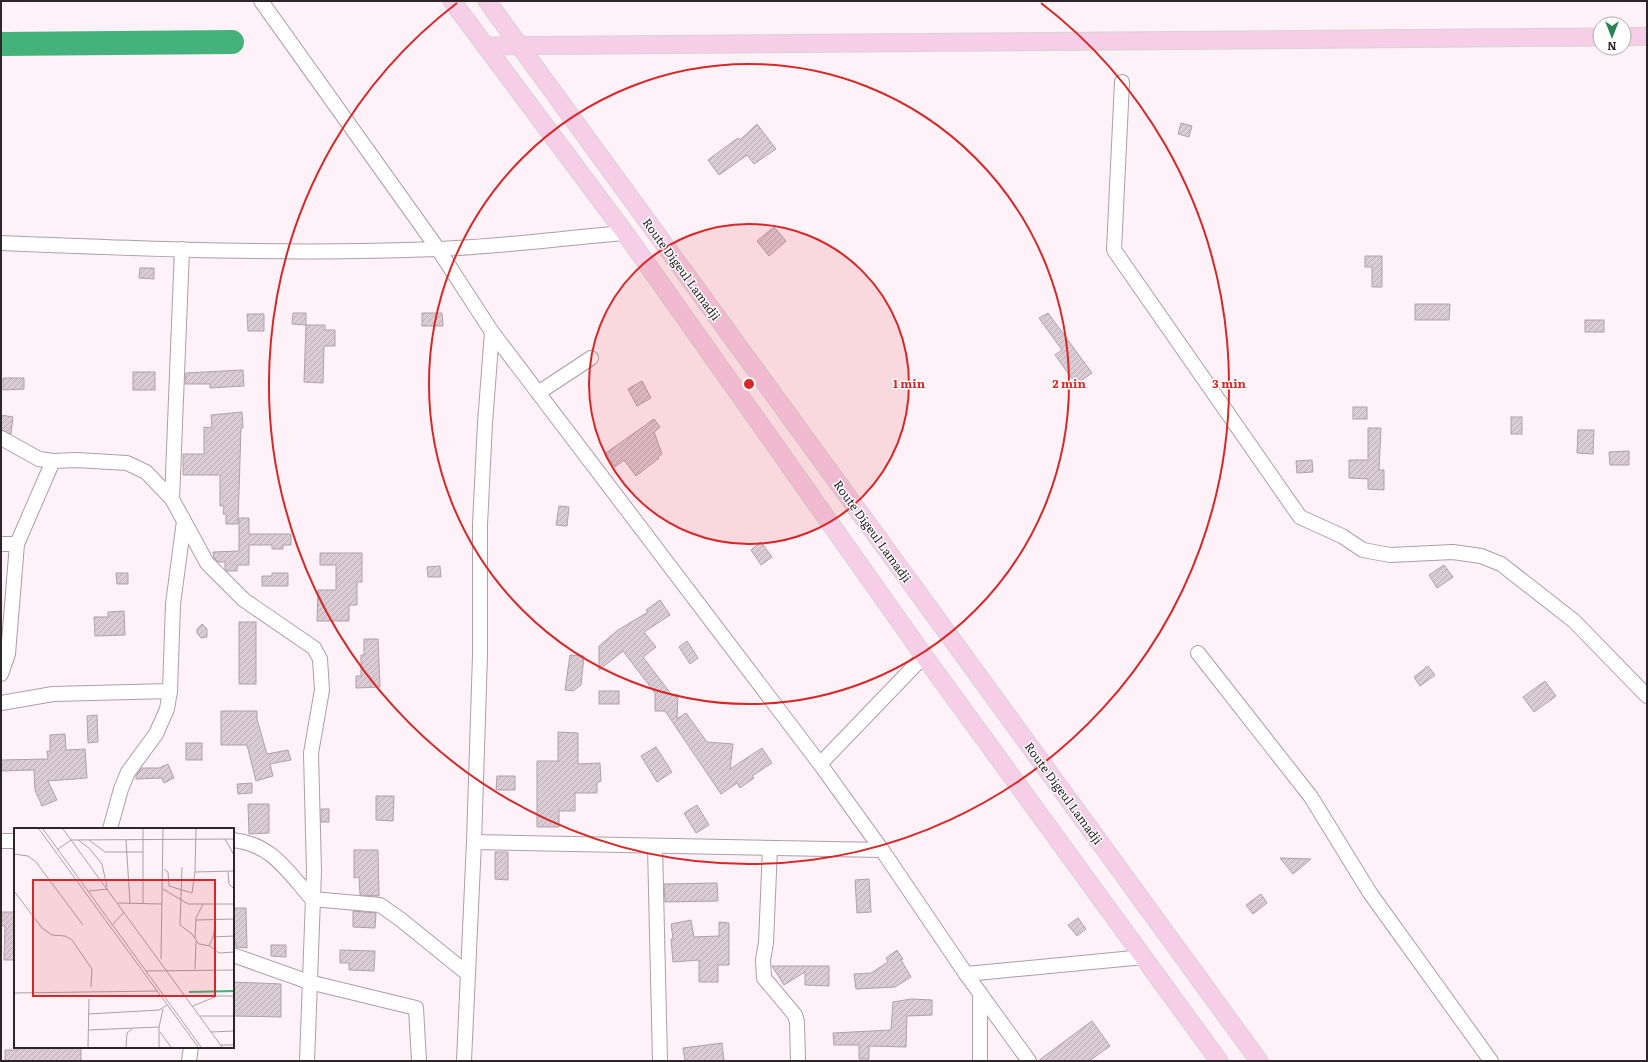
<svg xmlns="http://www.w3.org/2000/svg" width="1648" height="1062" viewBox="0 0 1648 1062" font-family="Literata,serif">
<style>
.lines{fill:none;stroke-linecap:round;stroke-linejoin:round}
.river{stroke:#45b17c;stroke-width:24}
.building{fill:url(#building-hatch);stroke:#afa0a9}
.minor-casing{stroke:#ad9ea7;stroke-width:16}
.major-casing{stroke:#d5d4d4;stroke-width:19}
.minor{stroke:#fff;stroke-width:14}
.major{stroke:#f6cee7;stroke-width:17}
.ring{fill:none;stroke:#d62828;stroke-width:2}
.labels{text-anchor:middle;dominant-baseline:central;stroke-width:3;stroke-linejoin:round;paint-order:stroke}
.street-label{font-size:12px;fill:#2c2629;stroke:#fff}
.inset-river{fill:none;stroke:#45b17c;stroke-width:2}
.inset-road{fill:none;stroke:#aaa0a5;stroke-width:1}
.view{fill:#d62828;fill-opacity:0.15;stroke:#d62828;stroke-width:2}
.inset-edge{fill:none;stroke:#2c2629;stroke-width:2}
.centre{fill:#d62828;stroke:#fff;stroke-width:2}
.ring-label{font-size:12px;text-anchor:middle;font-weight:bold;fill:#d62828;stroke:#fff;stroke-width:3;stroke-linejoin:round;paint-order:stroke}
</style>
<defs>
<pattern id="building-hatch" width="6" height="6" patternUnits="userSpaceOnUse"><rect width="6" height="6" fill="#dbcbd4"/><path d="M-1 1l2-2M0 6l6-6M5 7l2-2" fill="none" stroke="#bcaeb6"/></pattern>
</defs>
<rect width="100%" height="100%" fill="#fef1f8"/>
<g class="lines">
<!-- river -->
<path class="river" d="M1,44L232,42"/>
</g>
<!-- building -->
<g class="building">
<path d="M1181,123L1192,126L1189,137L1178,134Z"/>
<path d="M757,124L776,149L754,164L747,155L719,175L708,160L738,138L740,140Z"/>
<path d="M774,227L786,241L769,256L757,241Z"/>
<path d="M1365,256H1382V287H1372V267H1365Z"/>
<path d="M140,268H154V279L139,278Z"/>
<path d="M1415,304H1450L1449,320H1415Z"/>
<path d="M293,313H306V325L292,324Z"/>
<path d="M422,313H442L443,326H422Z"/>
<path d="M1048,313L1092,373L1076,384L1055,355L1062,350L1039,318Z"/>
<path d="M247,314H264V331H248Z"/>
<rect x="1585" y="320" width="19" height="12"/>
<path d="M306,325H325V330H335V346H324L323,383L304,382Z"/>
<path d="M243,370L244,386L210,388V384H185L186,373Z"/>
<rect x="133" y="372" width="22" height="18"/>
<path d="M3,378H24V389L3,390Z"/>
<path d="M642,381L651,398L637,406L628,389Z"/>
<rect x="1353" y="407" width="14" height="12"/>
<path d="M242,412L243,428H241L238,524H226V514H223L224,506H220V475H183V454H204V427L212,428L211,415Z"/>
<path d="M1,415L13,417L11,434L1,430Z"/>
<rect x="1511" y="417" width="11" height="17"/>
<path d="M654,419L660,427L654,432L662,454L658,457L659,458L636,476L624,460L615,467L606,453Z"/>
<path d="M1368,428H1381L1379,470H1384V490L1368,489V479L1349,478V460H1368Z"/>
<path d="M1578,430H1594L1593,454L1577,453Z"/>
<path d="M1629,451V465H1610L1609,452Z"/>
<path d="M1312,460L1313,472L1297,473L1296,461Z"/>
<path d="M559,506L569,507L567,526L556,525Z"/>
<path d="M239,518H249V534H291V545H283V549H272V545H249V565H237V571H227L225,569V562H218L214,558L213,552L239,551Z"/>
<path d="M761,542L772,557L761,565L751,550Z"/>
<path d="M320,553H362V582H357V605H349V621H317L318,590H336V565H320Z"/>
<path d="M1444,565L1453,577L1437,588L1429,575Z"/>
<path d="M440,566L441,577H428L427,567Z"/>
<path d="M116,573H128V584H117Z"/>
<path d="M272,573H288V586H262V576H272Z"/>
<path d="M660,600L670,615L644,632L656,647L643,657L671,694L678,695L677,719L686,713L707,742L733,744L730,769L762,748L772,763L752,776L754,778L740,788L737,783L721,794L665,711H655V693L623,651L599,670V646L618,630L648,612L646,610Z"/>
<path d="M124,611L125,635L95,636L94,617H108V612Z"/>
<rect x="239" y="622" width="17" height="62"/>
<path d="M202,624L207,629V637L201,638L197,633V629Z"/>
<path d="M364,639H378L380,687L356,688V676H361V655H364Z"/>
<path d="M687,641L698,658L690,664L679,647Z"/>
<path d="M570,655L584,656L581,685L573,691L565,690Z"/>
<path d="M1428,666L1435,675L1420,686L1414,677Z"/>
<path d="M1545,681L1556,696L1534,712L1523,697Z"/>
<rect x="599" y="691" width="20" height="13"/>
<path d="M221,711H257V719L267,754L288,750L291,760L270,764L273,776L256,781L247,745H221Z"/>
<path d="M97,715L98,742L88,743L87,716Z"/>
<path d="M558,732L578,733V764L600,763L601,781L597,782V793H575V811H559V827H537V761H558Z"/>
<path d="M65,734L66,750L85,749L87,778L48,781L57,800L42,806L35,790L34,770L1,771V760L48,759L47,751H50V735Z"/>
<rect x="186" y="743" width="16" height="17"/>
<path d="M656,747L672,772L657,782L641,756Z"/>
<path d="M168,764L174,778L164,783L162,778L136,779V776L141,768H159Z"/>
<path d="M497,776H515V790H496Z"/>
<path d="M252,783V793L238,794L237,784Z"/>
<path d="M376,796H394L393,821L376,820Z"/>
<path d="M248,804H269V833L249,834Z"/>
<path d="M697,805L709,825L696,833L684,813Z"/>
<rect x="321" y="809" width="8" height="13"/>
<path d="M354,850H378L379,896L360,895L359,877L354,878Z"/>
<path d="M495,852H508V880L495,879Z"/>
<path d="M1280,858L1311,859L1293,874Z"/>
<path d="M869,879L871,912L857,913L855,880Z"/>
<path d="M717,883L718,901L665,902L664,884Z"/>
<path d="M1261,894L1267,903L1253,914L1246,905Z"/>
<path d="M233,908H246L247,948L236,947L235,940H233Z"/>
<path d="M353,911L376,913L375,928L353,927Z"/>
<path d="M1,912H15V960H4L5,926H1Z"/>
<path d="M1078,918L1086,929L1077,936L1068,925Z"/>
<path d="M691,920L694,937L719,936V922L729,923V965H718V982H699V960L673,962L671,939H673L671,924Z"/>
<path d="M271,945H286V957L271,956Z"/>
<path d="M340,950L375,951L374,971L349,970V963H340Z"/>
<path d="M897,950L903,959L901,960L911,977L895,987L856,989L854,974L871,973L888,962L886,958Z"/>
<path d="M772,966H829V986L805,985V972L784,985Z"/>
<path d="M234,982L281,984V1017L234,1016Z"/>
<path d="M911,999L932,1000V1015L907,1016L906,1047L869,1046V1059H859V1045H834L833,1033L891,1030L893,1002Z"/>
<path d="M1092,1021L1110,1046L1089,1061H1038Z"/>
<path d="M722,1043L724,1061H685L683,1048Z"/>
<path d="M19,1047H81V1061H5V1050H19Z"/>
</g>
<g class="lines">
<defs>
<g id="minor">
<path d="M261,1L438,249L492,332L820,764L882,850L966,974L1029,1061"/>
<path d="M1122,82L1114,250L1300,517L1342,536L1363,550L1390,555L1453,552L1481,556L1501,564L1574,621L1647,696"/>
<path d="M1,243C146,249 292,255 437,249C500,247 563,238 625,233"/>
<path d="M538,393L591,358"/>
<path d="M1,438L39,459L53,461L77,460L127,463L146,472L172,499L207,563L244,600L314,648L320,659L322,690L311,753L314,871L307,1061"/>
<path d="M172,499L182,249"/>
<path d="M1,544H17L53,461"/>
<path d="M1198,653L1311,797L1370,893L1491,1061"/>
<path d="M1,674L8,654L17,544"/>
<path d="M1,703L53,694L170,691"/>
<path d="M820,764L924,656"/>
<path d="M110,829L121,789L128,772L156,734L167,709L170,691L173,604L184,521"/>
<path d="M233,840C272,844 288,872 312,899L380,905L400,919L468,974"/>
<path d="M1,841H15"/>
<path d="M474,842L882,850"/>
<path d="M655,846L660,1061"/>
<path d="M770,848L766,943L763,960L764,978L795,1015L797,1022L798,1061"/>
<path d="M233,955L309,982L416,1008L419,1061"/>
<path d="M966,974L1144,957"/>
<path d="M980,993V1061"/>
<path d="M189,1061L191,1047"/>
<path d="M464,1061L474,842L480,655V525L485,423L492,332"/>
</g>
<g id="major">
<path d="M452,1L625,233L924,656L1219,1061"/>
<path d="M487,1L1259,1061"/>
<path d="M1624,37L1647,36"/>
<path d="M485,46L1600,37"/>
</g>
</defs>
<!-- minor casing -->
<use href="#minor" class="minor-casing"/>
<!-- major casing -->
<use href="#major" class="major-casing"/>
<!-- minor -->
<use href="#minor" class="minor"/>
<!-- major -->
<use href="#major" class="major"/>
</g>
<!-- distance rings -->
<circle cx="749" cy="384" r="160" fill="#d62828" fill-opacity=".12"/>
<g class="ring">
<circle cx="749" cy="384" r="160"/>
<circle cx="749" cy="384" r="320"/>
<path d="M1041 3A480 480 0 1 1 457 3"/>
</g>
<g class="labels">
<!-- street labels -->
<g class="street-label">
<text transform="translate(682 269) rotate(54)">Route Digeul Lamadji</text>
<text transform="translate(873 531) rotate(54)">Route Digeul Lamadji</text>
<text transform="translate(1064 793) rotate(54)">Route Digeul Lamadji</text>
</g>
</g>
<!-- overview -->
<g transform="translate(14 828)">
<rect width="220" height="220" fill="#fef1f8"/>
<path class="inset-river" d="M175,164L220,163"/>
<path class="inset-road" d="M25,1L184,219M29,1L187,219M49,1L208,219M211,11L220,27M64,12L75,20L88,36L93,59M75,12L91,24H129M112,12L116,75M44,21L57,12L220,11M0,26L14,28L22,34L69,97M168,39L166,97L178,106L185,116L196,118L205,125L220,124M150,41L154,44L155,58L178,65L181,44L220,43M181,44L182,1M214,44L215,56L220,61M149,61L174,76H220M0,63L28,100L38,107L51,108L58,112L78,141L77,159M75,63L94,61M104,75L148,76M129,75V1M182,92L220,91M99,96L110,84M199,109L202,91M181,110L182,90L189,76M195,118L199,109L220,108M147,131L149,1M181,141L182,113M201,142V121M132,143L220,142M0,165L144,163M179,178L203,168H220M74,186L145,182L153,177M186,188H220M74,202L145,199M146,204L157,219M197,204L220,203M206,217H220M74,219L75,171M112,219L113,205L118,201M145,219V199L149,181"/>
<path class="view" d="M19,52H201V168H19Z"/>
<rect width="220" height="220" class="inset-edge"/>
</g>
<circle cx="749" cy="384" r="6" class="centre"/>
<g class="ring-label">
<text x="909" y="388">1 min</text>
<text x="1069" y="388">2 min</text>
<text x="1229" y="388">3 min</text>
</g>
<!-- border -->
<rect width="1648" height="1062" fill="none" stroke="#2c2629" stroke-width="4"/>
<!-- north arrow -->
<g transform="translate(1612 36) rotate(180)"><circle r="19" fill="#ffffff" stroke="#aba8a9"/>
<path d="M0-3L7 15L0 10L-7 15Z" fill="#278258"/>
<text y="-6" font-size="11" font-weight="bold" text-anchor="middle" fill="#2c2629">N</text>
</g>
</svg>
